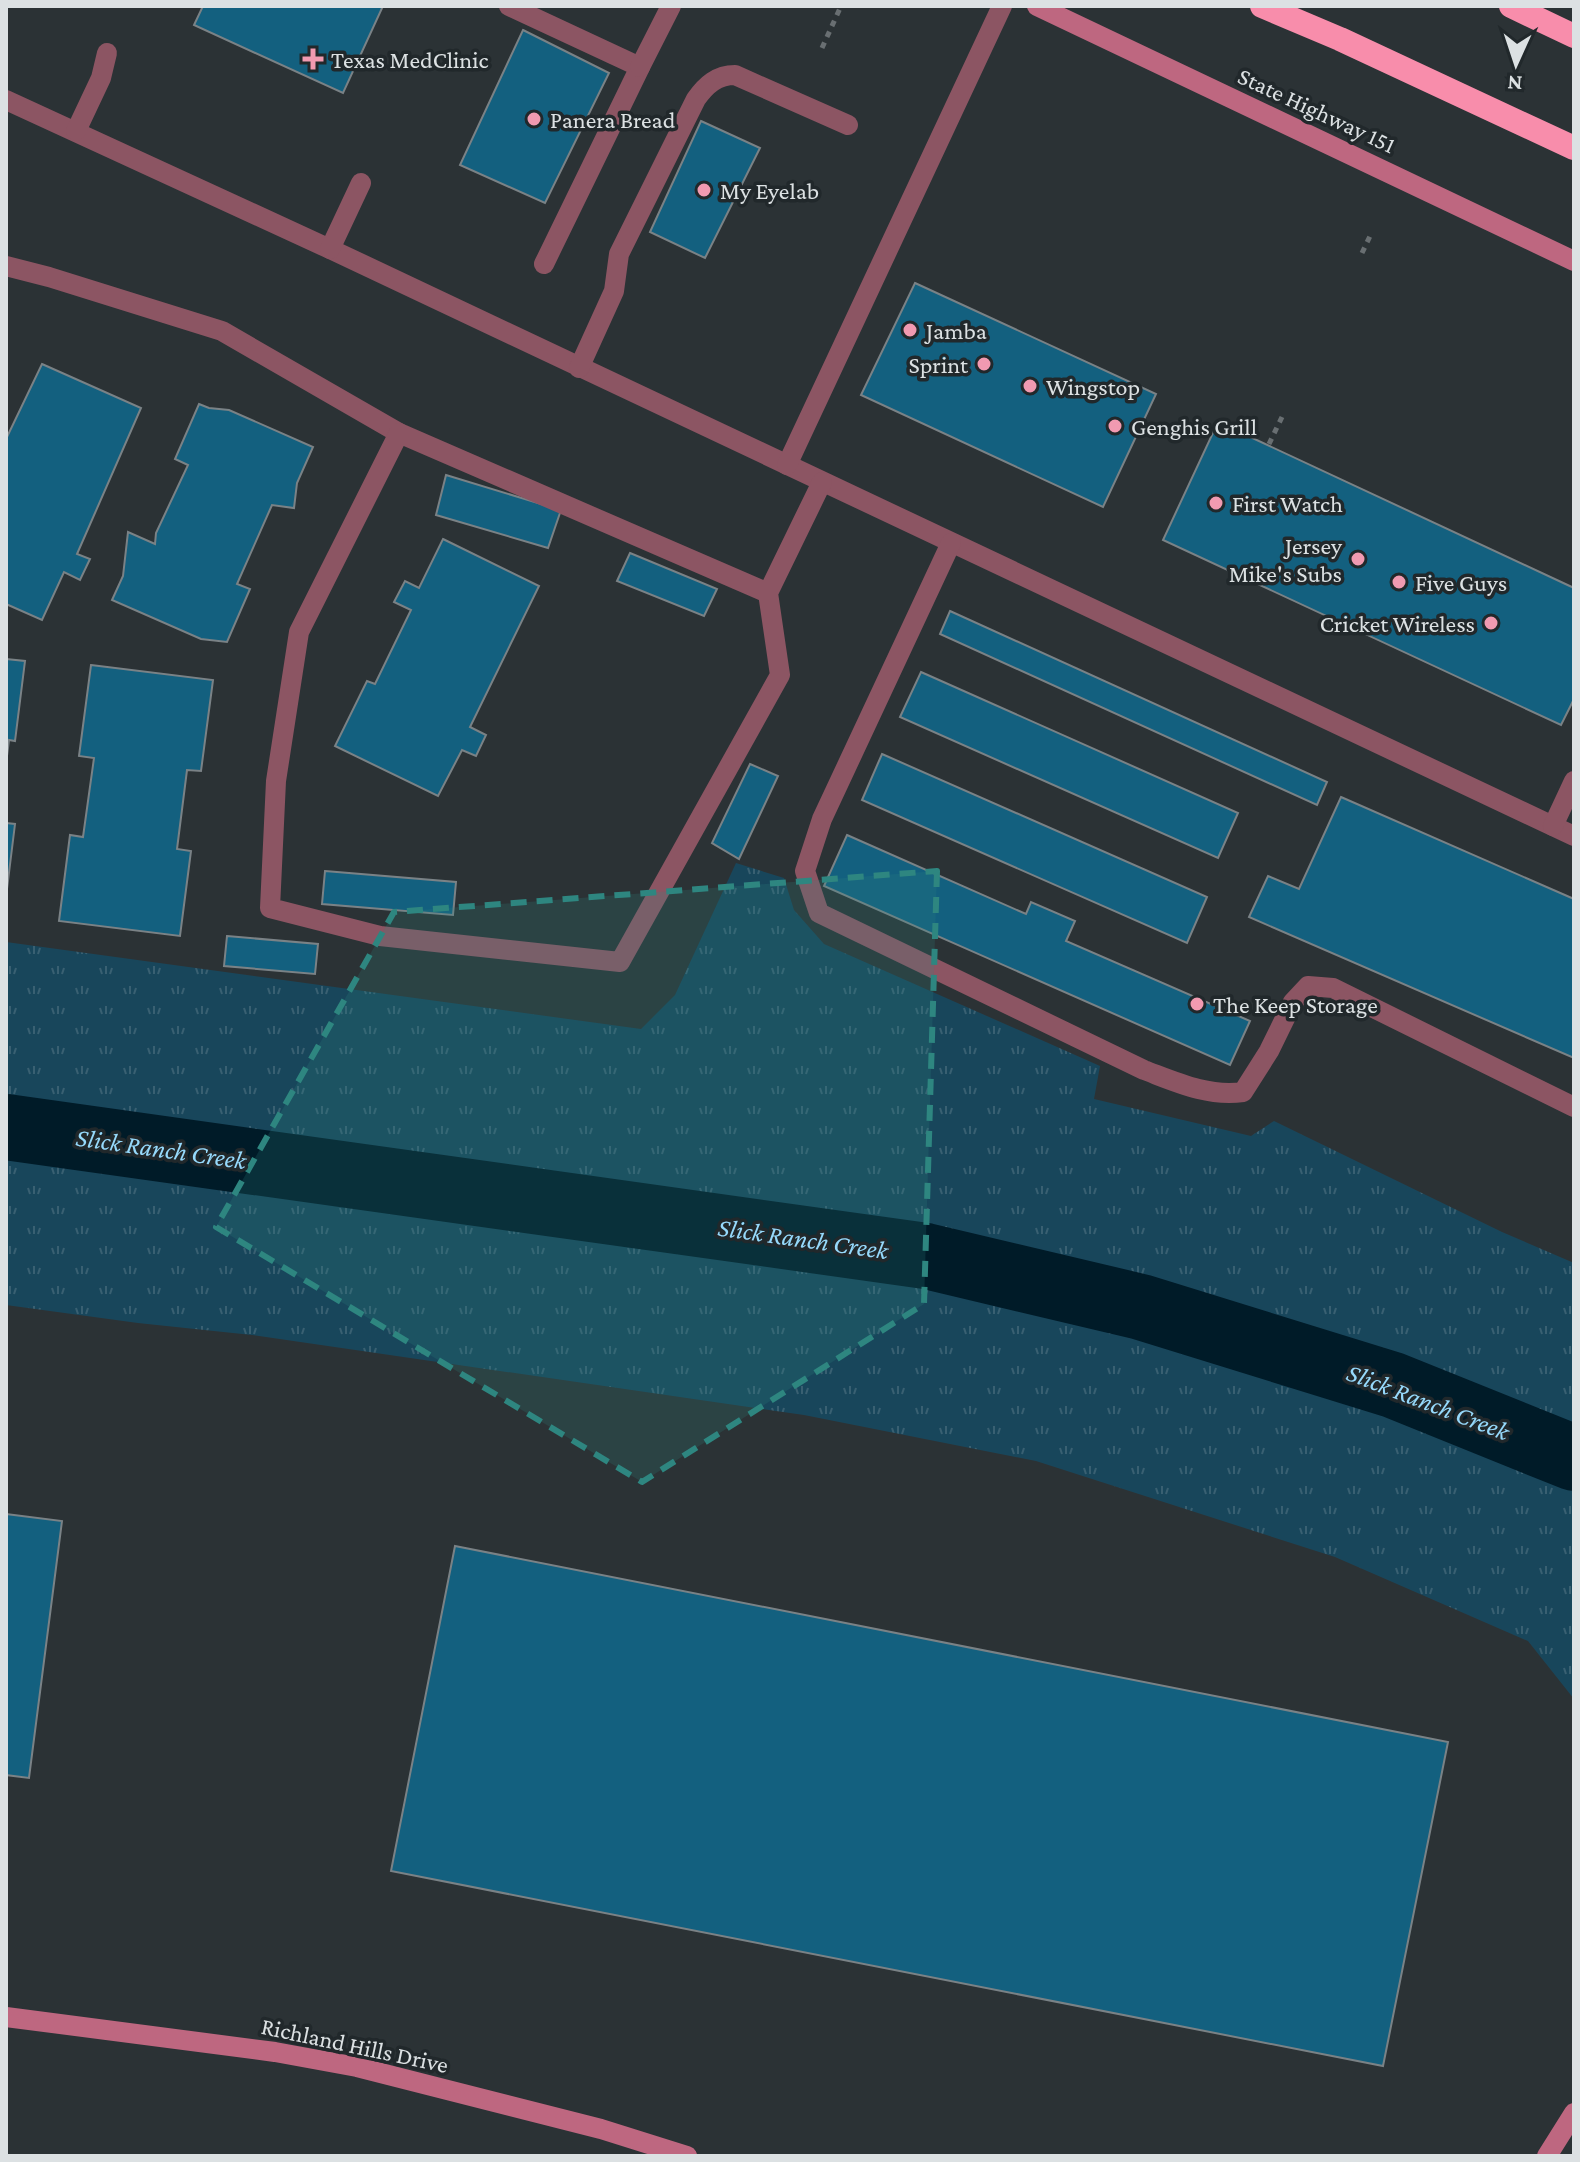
<svg xmlns="http://www.w3.org/2000/svg" width="1580" height="2162" viewBox="0 0 1580 2162" font-family="'Crimson Pro',serif">
<style>
.grass{fill:url(#grass-tufts)}
.lines{fill:none;stroke-linecap:round;stroke-linejoin:round}
.river{stroke:#001b28;stroke-width:66}
.building{fill:#13607f;stroke:#7a8286;stroke-width:2}
.path{stroke:#696f72;stroke-width:5;stroke-dasharray:6 6;stroke-linecap:butt}
.lane{stroke:#8c5563;stroke-width:20}
.secondary{stroke:#be6780;stroke-width:20}
.highway{stroke:#f88dab;stroke-width:24}
.marked{fill:#2e8680;fill-opacity:0.2;stroke:#2e8680;stroke-width:6;stroke-dasharray:16 10;stroke-linejoin:round}
.poi-dot{fill:#f19ab1;stroke:#21282b;stroke-width:3}
.labels{text-anchor:middle;dominant-baseline:central;stroke-width:7;stroke-linejoin:round;paint-order:stroke}
.poi-label{font-size:24px;fill:#dce1e3;stroke:#21282b;text-anchor:start}
.street-label{font-size:24px;fill:#dce1e3;stroke:#21282b}
.water-label{font-size:26px;font-style:italic;fill:#96d9fb;stroke:#21282b}
</style>
<defs>
<pattern id="grass-tufts" width="24" height="20" patternUnits="userSpaceOnUse" patternTransform="scale(2)"><rect width="24" height="20" fill="#18465b"/><path d="M3 7l-1-3M5 7V3M7 7l1-3M15 17l-1-3M17 17v-4M19 17l1-3" fill="none" stroke="#396072"/></pattern>
</defs>
<rect width="100%" height="100%" fill="#2b3235"/>
<!-- grass -->
<path class="grass" d="M736,863L784,878L794,910L824,944L1100,1066L1094,1099L1251,1136L1274,1121L1502,1232L1574,1263V1699L1528,1641L1335,1557L1036,1461L804,1415L252,1335L138,1323L6,1305V942L641,1029L675,995Z"/>
<g class="lines">
<!-- river -->
<path class="river" d="M6,1127L926,1256L1141,1307L1393,1385L1574,1458"/>
</g>
<!-- building -->
<g class="building">
<path d="M203,6H383L343,93L194,25Z"/>
<path d="M523,30L609,73L545,203L460,165Z"/>
<path d="M701,121L760,148L705,258L650,232Z"/>
<path d="M915,283L1156,394L1103,507L861,395Z"/>
<path d="M42,364L141,408L77,554L90,559L80,580L64,572L42,620L6,604V439Z"/>
<path d="M199,404L209,408L229,410L313,447L297,483L294,508L272,505L237,584L250,589L227,642L201,639L112,600L123,576L128,532L155,544L156,533L188,465L175,459Z"/>
<path d="M1218,422L1574,588V699L1561,725L1163,540Z"/>
<path d="M446,475L561,510L548,548L436,515Z"/>
<path d="M443,539L539,586L470,727L486,735L476,756L462,750L438,796L335,746L367,681L375,684L411,610L394,602L405,581L419,588Z"/>
<path d="M630,553L717,589L704,616L617,581Z"/>
<path d="M950,611L1327,782L1317,805L940,634Z"/>
<path d="M6,659L25,661L15,741L9,740L6,764Z"/>
<path d="M91,665L213,680L201,771L187,770L177,849L191,851L180,936L59,921L70,835L83,837L94,758L79,756Z"/>
<path d="M921,672L1238,813L1218,858L900,717Z"/>
<path d="M882,754L1207,897L1187,943L862,800Z"/>
<path d="M750,764L778,776L739,859L712,843Z"/>
<path d="M1341,797L1574,899V1058L1249,917L1268,876L1299,889Z"/>
<path d="M6,823L15,824L6,897Z"/>
<path d="M847,835L1026,914L1031,902L1075,921L1066,941L1250,1021L1230,1065L824,886Z"/>
<path d="M325,871L456,882L453,915L322,904Z"/>
<path d="M227,936L318,944L315,974L224,966Z"/>
<path d="M6,1514L62,1521L29,1778L6,1775Z"/>
<path d="M455,1546L1448,1742L1383,2066L391,1871Z"/>
</g>
<g class="lines">
<!-- path -->
<g class="path">
<path d="M822,48L841,6"/>
<path d="M1362,253L1371,234"/>
<path d="M1269,444L1282,417"/>
</g>
<!-- lane -->
<g class="lane">
<path d="M509,6L640,67L544,264"/>
<path d="M640,67L671,6"/>
<path d="M6,100L330,249L1574,836"/>
<path d="M76,131L101,78L107,53"/>
<path d="M330,249L361,183"/>
<path d="M6,266L49,277L222,331L399,433"/>
<path d="M579,368L614,291L619,254L696,99C706,85 717,75 735,75L848,125"/>
<path d="M787,465L1002,6"/>
<path d="M951,543L822,819L805,871L819,913L1144,1070C1176,1082 1208,1097 1243,1092L1269,1051L1293,1002L1308,986L1333,988L1574,1107"/>
<path d="M768,593L399,433L299,632L276,781L270,908L380,936L620,962L780,675L768,593L822,482"/>
<path d="M1553,826L1574,781"/>
</g>
<!-- secondary -->
<g class="secondary">
<path d="M1037,6L1574,261"/>
<path d="M6,2017L275,2052L357,2067L601,2129L687,2156"/>
<path d="M1547,2156L1574,2113"/>
</g>
<!-- highway -->
<g class="highway">
<path d="M1262,6L1340,39L1574,148"/>
<path d="M1511,6L1574,36"/>
</g>
</g>
<!-- marked area -->
<path class="marked" d="M937,871L924,1304L642,1482L216,1227L394,912Z"/>
<!-- markers -->
<g class="poi-dot">
<path d="M309 47h8v8h8v8h-8v8h-8v-8h-8v-8h8z"/>
<circle cx="534" cy="119" r="8"/>
<circle cx="704" cy="190" r="8"/>
<circle cx="910" cy="330" r="8"/>
<circle cx="984" cy="364" r="8"/>
<circle cx="1030" cy="386" r="8"/>
<circle cx="1115" cy="426" r="8"/>
<circle cx="1216" cy="503" r="8"/>
<circle cx="1358" cy="559" r="8"/>
<circle cx="1399" cy="582" r="8"/>
<circle cx="1491" cy="623" r="8"/>
<circle cx="1197" cy="1004" r="8"/>
</g>
<g class="labels">
<!-- poi labels -->
<g class="poi-label">
<text x="331" y="59">Texas MedClinic</text>
<text x="550" y="119">Panera Bread</text>
<text x="720" y="190">My Eyelab</text>
<text x="926" y="330">Jamba</text>
<text x="968" y="364" text-anchor="end">Sprint</text>
<text x="1046" y="386">Wingstop</text>
<text x="1131" y="426">Genghis Grill</text>
<text x="1232" y="503">First Watch</text>
<text x="1342" y="545" text-anchor="end">Jersey<tspan x="1342" dy="28">Mike's Subs</tspan></text>
<text x="1415" y="582">Five Guys</text>
<text x="1475" y="623" text-anchor="end">Cricket Wireless</text>
<text x="1213" y="1004">The Keep Storage</text>
</g>
<!-- street labels -->
<g class="street-label">
<text transform="translate(1317 110) rotate(25)">State Highway 151</text>
<text transform="translate(355 2045) rotate(12)">Richland Hills Drive</text>
</g>
<!-- water labels -->
<g class="water-label">
<text transform="translate(161 1149) rotate(8)">Slick Ranch Creek</text>
<text transform="translate(803 1239) rotate(8)">Slick Ranch Creek</text>
<text transform="translate(1428 1402) rotate(21)">Slick Ranch Creek</text>
</g>
</g>
<!-- border -->
<rect width="1580" height="2162" fill="none" stroke="#dce1e3" stroke-width="16"/>
<!-- north arrow -->
<g transform="translate(1516 64) rotate(183)" stroke="#21282b" stroke-width="6" paint-order="stroke">
<path d="M0-6L14 30L0 20L-14 30Z" fill="#dce1e3"/>
<text y="-12" font-size="22" font-weight="bold" text-anchor="middle" fill="#dce1e3">N</text>
</g>
</svg>
